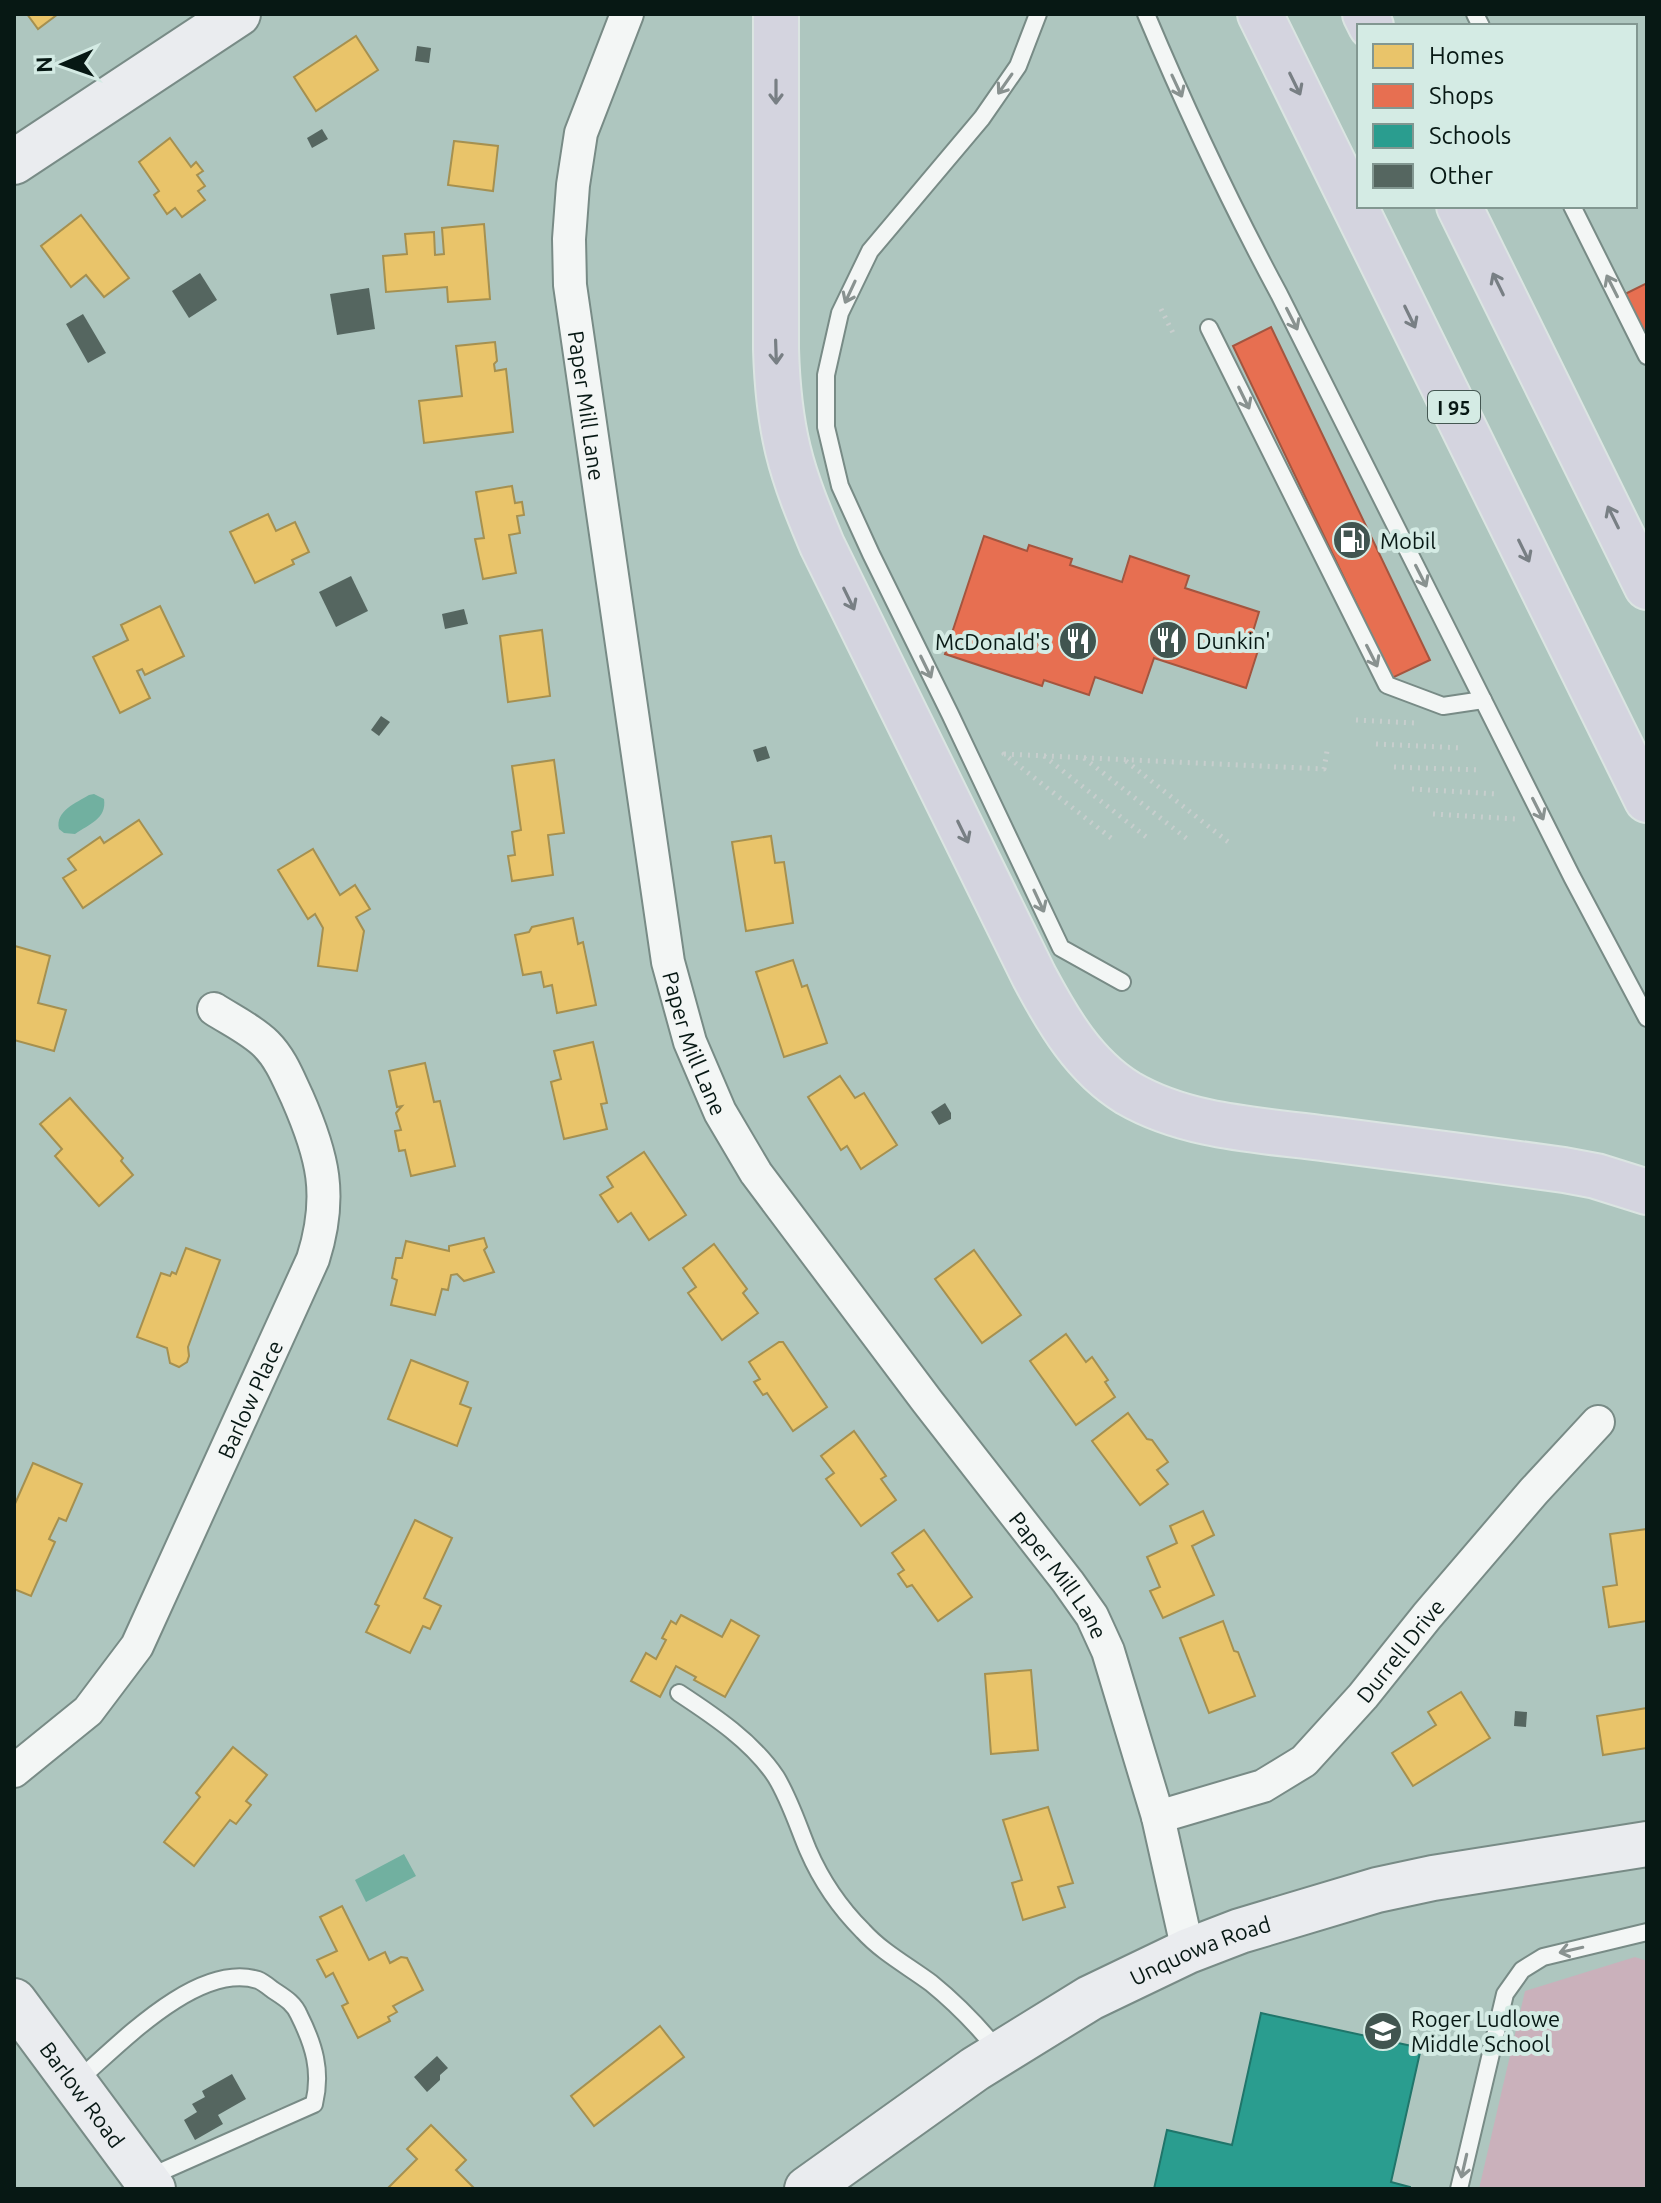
<svg xmlns="http://www.w3.org/2000/svg" width="1661" height="2203" viewBox="0 0 1661 2203" font-family="Ubuntu,sans-serif">
<style>
.green{fill:#cab1bb}
.water{fill:#71b0a0}
.homes{fill:#e9c46a;stroke:#a59050;stroke-width:2}
.shops{fill:#e76f51;stroke:#a4553f;stroke-width:2}
.schools{fill:#2a9d8f;stroke:#20756a;stroke-width:2}
.building{fill:#556660}
.lines{fill:none;stroke-linecap:round;stroke-linejoin:round}
.lane-casing{stroke:#788b86;stroke-width:20}
.street-casing{stroke:#788b86;stroke-width:36}
.secondary-casing{stroke:#788b86;stroke-width:48}
.highway-casing{stroke:#dbe5e2;stroke-width:48}
.path{stroke:#c7cecd;stroke-width:5;stroke-dasharray:2 6;stroke-linecap:butt}
.lane{stroke:#f3f6f5;stroke-width:16}
.street{stroke:#f3f6f5;stroke-width:32}
.secondary{stroke:#eaecef;stroke-width:44}
.highway{stroke:#d4d4df;stroke-width:44}
.oneway{stroke:#899290}
.oneway2{stroke:#787f84}
.labels{text-anchor:middle;dominant-baseline:central;stroke-width:8;stroke-linejoin:round;paint-order:stroke}
.shield{fill:#d4ebe4;stroke:#445752;stroke-width:2}
.shield-label{font-size:20px;font-weight:bold;fill:#071814}
.street-label{font-size:22px;fill:#071814;stroke:#d4ebe4}
.poi-label{font-size:22px;fill:#071814;stroke:#d4ebe4;text-anchor:start}
</style>
<rect width="100%" height="100%" fill="#aec6bf"/>
<!-- green -->
<path class="green" d="M1635,1957L1647,1961V2189H1479L1525,1991Z"/>
<!-- water -->
<g class="water">
<path d="M94,794L104,799C107,819 89,824 75,834L64,833L59,829C55,811 76,803 89,795Z"/>
<path d="M404,1854L416,1876L366,1902L355,1880Z"/>
</g>
<!-- homes -->
<g class="homes">
<path d="M27,14H58L38,29Z"/>
<path d="M356,36L378,70L316,111L294,77Z"/>
<path d="M170,138L191,167L196,162L203,171L197,175L205,186L198,191L205,200L182,217L175,208L167,214L154,195L159,191L139,162Z"/>
<path d="M454,141L498,146L493,191L448,185Z"/>
<path d="M81,215L129,278L104,297L86,275L71,287L41,246Z"/>
<path d="M484,224L490,299L448,302L447,287L386,292L383,256L407,254L405,234L434,232L435,255L444,254L442,228Z"/>
<path d="M495,342L497,361L494,364L495,371L506,369L513,432L424,443L419,401L462,396L456,346Z"/>
<path d="M512,486L515,503L522,502L524,515L517,516L520,533L509,535L516,573L483,579L475,539L484,538L476,492Z"/>
<path d="M268,514L276,531L295,522L309,552L292,560L294,564L255,583L230,532Z"/>
<path d="M160,606L184,656L145,675L142,669L137,671L150,698L120,713L93,657L128,640L121,625Z"/>
<path d="M542,630L550,696L508,702L500,636Z"/>
<path d="M554,760L564,833L548,835L553,875L512,881L508,856L515,855L512,832L521,830L512,766Z"/>
<path d="M139,820L162,854L83,908L63,878L76,870L68,859L100,837L104,843Z"/>
<path d="M771,836L775,863L784,862L793,923L746,931L732,842Z"/>
<path d="M313,849L340,895L355,885L370,909L356,917L364,931L357,971L318,966L323,928L315,914L308,919L278,870Z"/>
<path d="M573,918L578,944L583,942L596,1005L557,1013L552,985L544,987L541,972L523,975L515,935L529,932L532,927Z"/>
<path d="M15,946L50,956L38,1003L66,1010L54,1051L14,1040Z"/>
<path d="M793,960L802,987L807,985L827,1043L784,1057L756,972Z"/>
<path d="M593,1042L607,1103L601,1104L607,1129L564,1139L551,1082L561,1079L554,1051Z"/>
<path d="M425,1063L434,1102L440,1101L455,1166L411,1176L405,1150L399,1151L395,1131L401,1130L396,1113L402,1106L397,1107L389,1071Z"/>
<path d="M840,1076L855,1098L864,1093L897,1145L861,1169L847,1146L841,1150L808,1097Z"/>
<path d="M70,1098L123,1158L121,1161L133,1175L99,1206L55,1156L62,1149L40,1124Z"/>
<path d="M644,1152L686,1215L649,1240L631,1213L618,1222L600,1195L613,1187L607,1177Z"/>
<path d="M484,1238L487,1247L484,1250L494,1272L464,1281L457,1274L451,1275L448,1290L442,1289L435,1315L391,1305L397,1280L392,1278L396,1258H402L406,1241L449,1251V1246Z"/>
<path d="M714,1244L747,1289L743,1293L758,1313L722,1340L688,1293L696,1287L683,1268Z"/>
<path d="M186,1248L220,1260L188,1347L189,1356L187,1362L179,1367L170,1363L167,1348L137,1337L161,1273L170,1276L172,1272L176,1274Z"/>
<path d="M974,1250L1021,1315L982,1343L935,1279Z"/>
<path d="M1066,1334L1086,1362L1092,1357L1108,1380L1105,1382L1115,1397L1076,1425L1030,1361Z"/>
<path d="M779,1342H783L827,1407L793,1431L767,1393L763,1395L754,1382L760,1379L749,1362Z"/>
<path d="M411,1360L468,1382L460,1404L471,1408L457,1446L388,1419Z"/>
<path d="M1128,1413L1147,1439L1152,1440L1168,1462L1157,1470L1168,1484L1140,1505L1092,1441Z"/>
<path d="M854,1431L886,1476L881,1479L896,1500L861,1526L826,1479L834,1473L821,1456Z"/>
<path d="M33,1463L82,1484L66,1521L59,1518L49,1539L55,1542L31,1596L14,1589V1506Z"/>
<path d="M1203,1511L1214,1535L1192,1546L1214,1595L1163,1618L1150,1591L1160,1587L1147,1557L1177,1543L1170,1526Z"/>
<path d="M415,1520L452,1538L424,1598L441,1606L430,1629L423,1626L410,1653L366,1632L379,1606L375,1604Z"/>
<path d="M1647,1529V1621L1609,1627L1603,1587L1617,1585L1610,1534Z"/>
<path d="M924,1530L972,1597L938,1621L912,1585L907,1587L898,1574L904,1570L892,1553Z"/>
<path d="M681,1615L722,1637L731,1620L759,1636L725,1697L694,1680L696,1677L676,1666L660,1697L631,1681L646,1653L656,1659L666,1640L662,1638L671,1621L676,1624Z"/>
<path d="M1223,1621L1234,1651L1238,1652L1255,1696L1209,1713L1180,1638Z"/>
<path d="M1031,1670L1038,1750L991,1754L985,1674Z"/>
<path d="M1461,1692L1490,1738L1413,1786L1392,1753L1436,1725L1428,1712Z"/>
<path d="M1647,1708V1748L1603,1755L1597,1716Z"/>
<path d="M233,1747L267,1775L246,1801L251,1805L236,1824L230,1820L194,1866L164,1842L200,1797L196,1793Z"/>
<path d="M1048,1807L1073,1883L1058,1887L1065,1907L1023,1920L1012,1883L1022,1880L1003,1820Z"/>
<path d="M342,1906L369,1960L385,1952L390,1963L401,1957L407,1958L423,1990L393,2006L397,2012L388,2017L390,2021L358,2038L342,2006L348,2003L333,1973L326,1977L317,1960L337,1951L320,1917Z"/>
<path d="M660,2026L684,2057L594,2126L571,2096Z"/>
<path d="M431,2125L466,2160L456,2170L475,2189H387L417,2159L407,2149Z"/>
</g>
<!-- shops -->
<g class="shops">
<path d="M1647,283V339L1625,294Z"/>
<path d="M1271,327L1430,660L1392,678L1233,346Z"/>
<path d="M984,536L1027,551L1029,545L1072,559L1070,565L1122,582L1130,556L1189,576L1185,588L1259,612L1251,638L1261,641L1246,688L1154,658L1142,693L1095,677L1089,695L1044,680L1042,686L945,654Z"/>
</g>
<!-- schools -->
<path class="schools" d="M1261,2013L1421,2048L1391,2182L1410,2187V2189H1154L1167,2130L1232,2145Z"/>
<!-- building -->
<g class="building">
<path d="M417,46L431,48L429,63L415,61Z"/>
<path d="M322,129L328,139L312,148L307,138Z"/>
<path d="M200,273L217,300L189,318L172,291Z"/>
<path d="M369,288L375,329L337,335L330,294Z"/>
<path d="M83,314L106,353L88,363L66,324Z"/>
<path d="M351,576L368,611L336,627L319,592Z"/>
<path d="M464,609L468,624L445,629L442,614Z"/>
<path d="M381,716L390,722L379,736L371,730Z"/>
<path d="M766,746L770,758L757,762L753,750Z"/>
<path d="M945,1103L951,1113V1119L939,1125L931,1112Z"/>
<path d="M1515,1711L1527,1712L1526,1727L1514,1726Z"/>
<path d="M437,2056L448,2068L440,2075V2080L427,2092L414,2077Z"/>
<path d="M232,2074L246,2099L218,2115L223,2124L195,2140L184,2120L197,2112L192,2104L205,2097L202,2091Z"/>
</g>
<g class="lines">
<defs>
<g id="lane">
<path d="M1038,14L1018,66L982,118L870,251L840,313L826,375V427L840,486L871,554L950,714L1061,948L1122,982"/>
<path d="M1146,14C1186,109 1230,203 1279,294L1572,877L1647,1018"/>
<path d="M1475,14L1481,26"/>
<path d="M1572,206L1647,356"/>
<path d="M1209,328L1387,685L1443,706L1483,700"/>
<path d="M679,1693C714,1716 753,1742 776,1777C790,1800 798,1826 808,1850C821,1880 840,1908 863,1931C882,1952 908,1966 931,1983C957,2004 979,2027 1000,2053"/>
<path d="M76,2082C118,2046 197,1961 258,1980C263,1982 269,1987 273,1990C285,1998 294,2003 299,2015C314,2045 322,2071 314,2104L147,2178"/>
<path d="M1459,2189L1505,1994L1522,1970L1543,1957L1647,1932"/>
</g>
<g id="street">
<path id="s1" d="M627,14L581,133L573,185L569,239L570,285L668,962L690,1042L720,1112L756,1173L927,1401L1068,1582L1092,1616L1108,1651L1158,1817L1188,1951"/>
<path id="s2" d="M14,1771L88,1711L137,1646L313,1259C333,1196 323,1156 297,1097C288,1078 281,1059 266,1044C252,1030 231,1020 214,1009"/>
<path id="s3" d="M1158,1817L1263,1786L1304,1761L1363,1696L1427,1616L1534,1491L1598,1422"/>
</g>
<g id="secondary">
<path d="M14,162L238,14"/>
<path id="s4" d="M14,2001L153,2189"/>
<path id="s5" d="M807,2189L975,2069L1090,1998L1188,1951L1240,1931L1377,1890L1433,1878L1647,1844"/>
</g>
<g id="highway">
<path d="M776,14V349C777,383 780,417 788,450C796,483 809,514 822,545L1034,976C1058,1021 1084,1066 1128,1093C1188,1128 1262,1130 1329,1139C1407,1149 1486,1159 1564,1170L1596,1176L1647,1192"/>
<path d="M1260,14L1647,800"/>
<path d="M1365,14L1371,26"/>
<path d="M1459,206L1647,587"/>
</g>
</defs>
<!-- lane casing -->
<use href="#lane" class="lane-casing"/>
<!-- street casing -->
<use href="#street" class="street-casing"/>
<!-- secondary casing -->
<use href="#secondary" class="secondary-casing"/>
<!-- highway casing -->
<use href="#highway" class="highway-casing"/>
<!-- path -->
<g class="path">
<path d="M1161,309L1173,333"/>
<path d="M1356,720L1415,723"/>
<path d="M1376,744L1462,748"/>
<path d="M1044,756L1150,840"/>
<path d="M1084,758L1191,842"/>
<path d="M1126,761L1232,845"/>
<path d="M1394,767L1480,770"/>
<path d="M1412,789L1498,794"/>
<path d="M1433,814L1516,819"/>
<path d="M1111,838L1004,754L1324,769L1327,751"/>
</g>
<!-- lane -->
<use href="#lane" class="lane"/>
<!-- street -->
<use href="#street" class="street"/>
<!-- secondary -->
<use href="#secondary" class="secondary"/>
<!-- highway -->
<use href="#highway" class="highway"/>
</g>
<!-- one-way arrows -->
<defs><path id="oneway-shaft" d="M-6 0H5M1.5-3L5.5 0L1.5 3" fill="none" stroke-width="1.6" stroke-linecap="round" stroke-linejoin="round" transform="scale(2)"/></defs>
<g class="oneway">
<use href="#oneway-shaft" transform="translate(1005 84) rotate(125)"/>
<use href="#oneway-shaft" transform="translate(1177 86) rotate(65)"/>
<use href="#oneway-shaft" transform="translate(1612 286) rotate(-117)"/>
<use href="#oneway-shaft" transform="translate(850 292) rotate(115)"/>
<use href="#oneway-shaft" transform="translate(1292 319) rotate(63)"/>
<use href="#oneway-shaft" transform="translate(1244 398) rotate(64)"/>
<use href="#oneway-shaft" transform="translate(1421 576) rotate(63)"/>
<use href="#oneway-shaft" transform="translate(1372 656) rotate(63)"/>
<use href="#oneway-shaft" transform="translate(926 667) rotate(64)"/>
<use href="#oneway-shaft" transform="translate(1538 809) rotate(63)"/>
<use href="#oneway-shaft" transform="translate(1039 901) rotate(65)"/>
<use href="#oneway-shaft" transform="translate(1571 1950) rotate(167)"/>
<use href="#oneway-shaft" transform="translate(1464 2166) rotate(103)"/>
</g>
<g class="oneway2">
<use href="#oneway-shaft" transform="translate(1295 84) rotate(64)"/>
<use href="#oneway-shaft" transform="translate(776 92) rotate(90)"/>
<use href="#oneway-shaft" transform="translate(1498 284) rotate(-116)"/>
<use href="#oneway-shaft" transform="translate(1410 317) rotate(64)"/>
<use href="#oneway-shaft" transform="translate(776 352) rotate(88)"/>
<use href="#oneway-shaft" transform="translate(1613 517) rotate(-116)"/>
<use href="#oneway-shaft" transform="translate(1524 551) rotate(64)"/>
<use href="#oneway-shaft" transform="translate(849 599) rotate(64)"/>
<use href="#oneway-shaft" transform="translate(963 832) rotate(64)"/>
</g>
<!-- icons -->
<defs>
<symbol id="fuel-disc" viewBox="-11 -11 22 22"><circle r="9.5" fill="#415550" stroke="#d4ebe4"/><path d="M-5.5-6h7V0h2V4h1.3V-2.5L3-4.5l.8-.8L6-3V5H2.5V1h-1V6h-7ZM-4.2-4.7v3.2H.2V-4.7Z" fill="#fff"/></symbol>
<symbol id="restaurant-disc" viewBox="-11 -11 22 22"><circle r="9.5" fill="#415550" stroke="#d4ebe4"/><path d="M-5-6h1v4h1v-4h1v4h1v-4h1v5L-1.5 .5V6h-2V.5L-5-1ZM5-6V6H3V1.5H1.5Q1.5-4 5-6Z" fill="#fff"/></symbol>
<symbol id="school-disc" viewBox="-11 -11 22 22"><circle r="9.5" fill="#415550" stroke="#d4ebe4"/><path d="M0-5L7-2L0 1L-7-2ZM-4 1L0 2.5L4 1V4Q0 6-4 4Z" fill="#fff"/></symbol>
</defs>
<g fill-rule="evenodd">
<use href="#fuel-disc" x="1330" y="518" width="44" height="44"/>
<use href="#restaurant-disc" x="1146" y="618" width="44" height="44"/>
<use href="#restaurant-disc" x="1056" y="619" width="44" height="44"/>
<use href="#school-disc" x="1361" y="2009" width="44" height="44"/>
</g>
<g class="labels">
<!-- shield labels -->
<rect class="shield" x="1428" y="391" width="52" height="32" rx="6"/>
<g class="shield-label">
<text x="1454" y="407">I 95</text>
</g>
<!-- street labels -->
<g class="street-label">
<text stroke="none"><textPath href="#s1" startOffset="402">Paper Mill Lane</textPath></text>
<text stroke="none"><textPath href="#s1" startOffset="1050">Paper Mill Lane</textPath></text>
<text stroke="none"><textPath href="#s2" startOffset="448">Barlow Place</textPath></text>
<text stroke="none"><textPath href="#s1" startOffset="1698">Paper Mill Lane</textPath></text>
<text stroke="none"><textPath href="#s3" startOffset="304">Durrell Drive</textPath></text>
<text stroke="none"><textPath href="#s5" startOffset="462">Unquowa Road</textPath></text>
<text stroke="none"><textPath href="#s4" startOffset="116">Barlow Road</textPath></text>
</g>
<!-- poi labels -->
<g class="poi-label">
<text x="1380" y="540">Mobil</text>
<text x="1196" y="640">Dunkin'</text>
<text x="1050" y="641" text-anchor="end">McDonald's</text>
<text x="1411" y="2018">Roger Ludlowe<tspan x="1411" dy="25">Middle School</tspan></text>
</g>
</g>
<!-- border -->
<rect width="1661" height="2203" fill="none" stroke="#071814" stroke-width="32"/>
<!-- legend -->
<rect x="1357" y="24" width="280" height="184" fill="#d4ebe4" stroke="#829791" stroke-width="2"/>
<rect x="1373" y="44" width="40" height="24" fill="#e9c46a" stroke="#829791" stroke-width="2"/>
<text x="1429" y="64" font-size="24" fill="#071814">Homes</text>
<rect x="1373" y="84" width="40" height="24" fill="#e76f51" stroke="#829791" stroke-width="2"/>
<text x="1429" y="104" font-size="24" fill="#071814">Shops</text>
<rect x="1373" y="124" width="40" height="24" fill="#2a9d8f" stroke="#829791" stroke-width="2"/>
<text x="1429" y="144" font-size="24" fill="#071814">Schools</text>
<rect x="1373" y="164" width="40" height="24" fill="#556660" stroke="#829791" stroke-width="2"/>
<text x="1429" y="184" font-size="24" fill="#071814">Other</text>
<!-- north arrow -->
<g transform="translate(64 64) rotate(268)" stroke="#d4ebe4" stroke-width="6" paint-order="stroke">
<path d="M0-6L14 30L0 20L-14 30Z" fill="#071814"/>
<text y="-12" font-size="22" font-weight="bold" text-anchor="middle" fill="#071814">N</text>
</g>
</svg>
